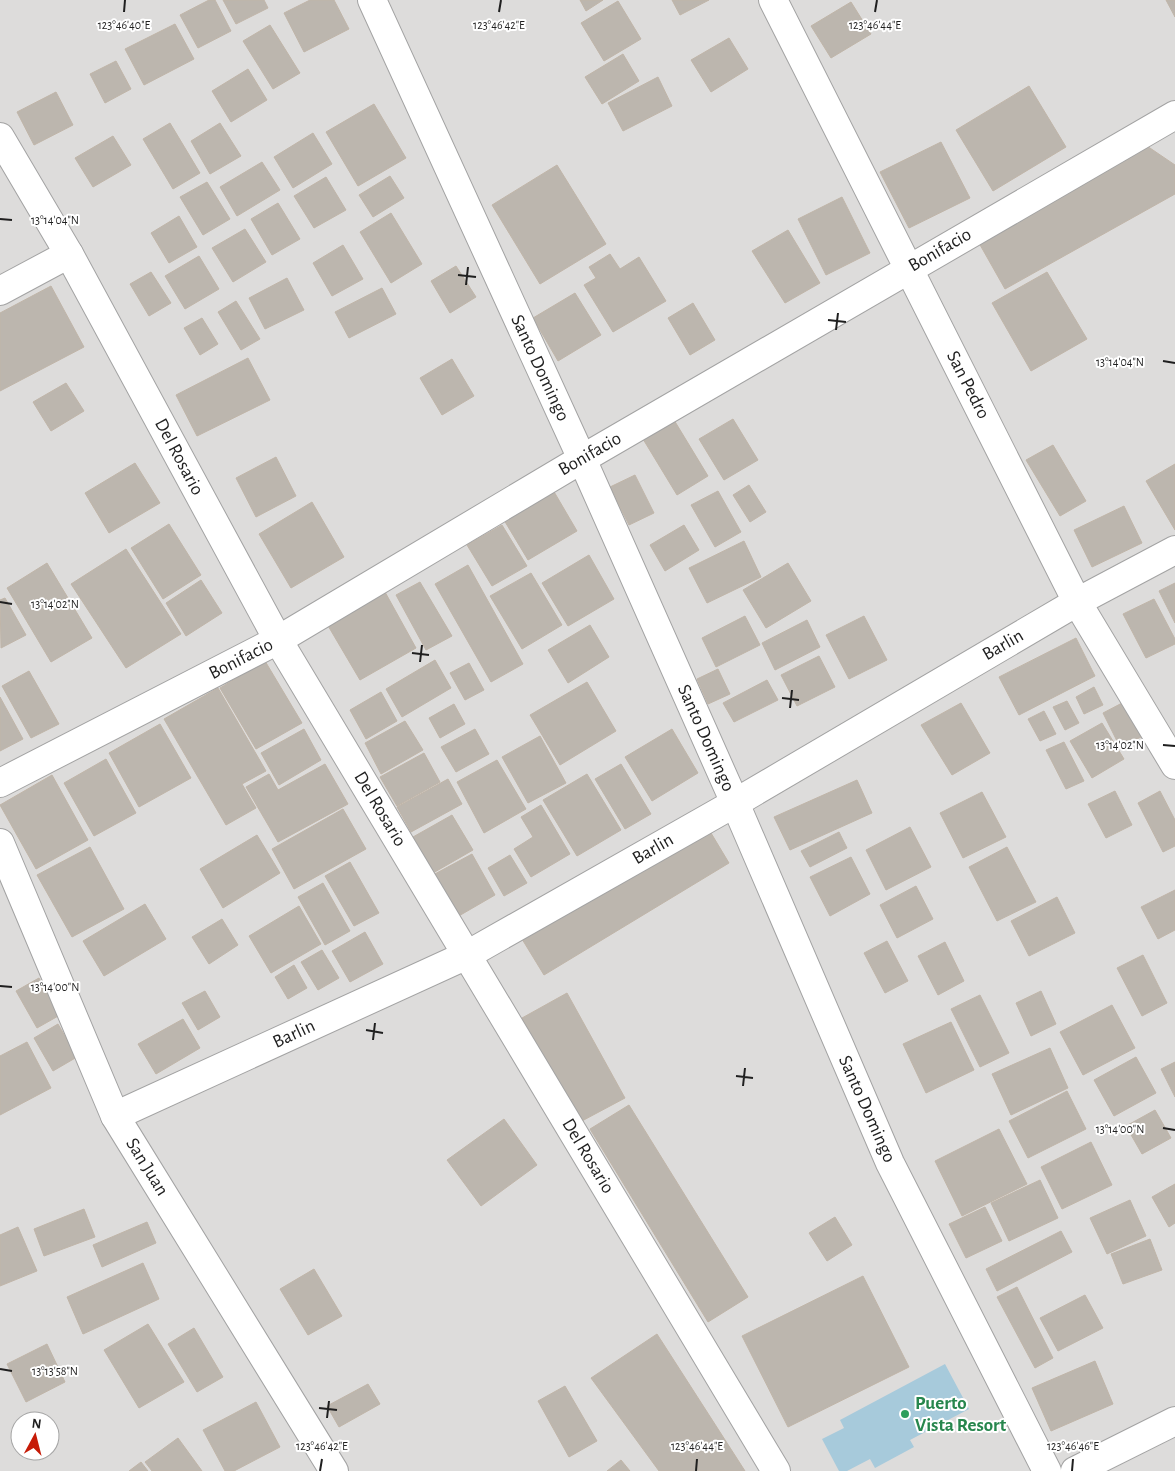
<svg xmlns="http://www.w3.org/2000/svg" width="1175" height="1471" viewBox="0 0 1175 1471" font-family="'Alegreya Sans',sans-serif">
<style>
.residential{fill:#dddcdb;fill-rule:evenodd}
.water{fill:#a7cadb}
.building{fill:#bcb6ae;stroke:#c0b5a8}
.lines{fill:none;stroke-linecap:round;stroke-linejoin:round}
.minor-casing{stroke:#a3a3a3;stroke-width:30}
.minor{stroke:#fff;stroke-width:28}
.ticks{fill:none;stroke:#1f1f1f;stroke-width:2}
.leisure-dot{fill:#2e9e5b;stroke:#fff;stroke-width:2}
.labels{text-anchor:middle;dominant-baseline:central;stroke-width:4;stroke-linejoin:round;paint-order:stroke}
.street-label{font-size:19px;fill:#1f1f1f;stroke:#fff}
.leisure-label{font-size:19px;font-weight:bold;fill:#27864d;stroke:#fff;text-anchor:start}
.ticks-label{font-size:12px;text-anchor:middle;fill:#1f1f1f;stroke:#fff;stroke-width:4;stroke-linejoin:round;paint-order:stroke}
</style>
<rect width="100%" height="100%" fill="#efede5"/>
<!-- residential -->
<path class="residential" d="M0,0H1175V1471H0ZM20,1421H50V1451H20Z"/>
<!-- water -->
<path class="water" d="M945,1364L969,1409L910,1440L914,1447L875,1468L870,1459L847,1471H839L822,1439L844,1428L840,1420Z"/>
<!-- building -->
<g class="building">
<path d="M209,0H215L231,31L198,48L180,15Z"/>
<path d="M223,0H264L268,8L236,24Z"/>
<path d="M310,0H334L349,29L304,52L284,13Z"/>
<path d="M580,0H603L586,11Z"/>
<path d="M672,0H709L680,15Z"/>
<path d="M1166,0H1175V17Z"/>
<path d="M618,1L641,39L604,61L581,23Z"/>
<path d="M851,2L871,34L831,58L811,26Z"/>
<path d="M175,24L194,59L144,85L125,49Z"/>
<path d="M270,25L300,73L273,89L243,41Z"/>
<path d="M729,38L748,69L711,92L691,60Z"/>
<path d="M623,54L639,81L602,104L585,77Z"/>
<path d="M116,61L131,89L105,103L90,74Z"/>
<path d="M248,69L267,100L231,122L212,91Z"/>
<path d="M658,77L672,106L623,131L608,103Z"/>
<path d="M1029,86L1066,147L993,191L956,130Z"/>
<path d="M56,92L73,125L34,145L17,112Z"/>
<path d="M374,104L406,158L358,186L326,132Z"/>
<path d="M170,123L200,173L173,189L143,139Z"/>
<path d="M220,123L241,156L210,174L191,141Z"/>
<path d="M313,133L332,164L293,188L274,157Z"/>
<path d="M113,136L131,165L93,187L75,158Z"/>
<path d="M941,142L970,198L909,228L880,172Z"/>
<path d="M1147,146L1175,165V194L1005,289L979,243Z"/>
<path d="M262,162L280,190L237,216L220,187Z"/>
<path d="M557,165L606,244L540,284L492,205Z"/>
<path d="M390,176L404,198L373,217L359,195Z"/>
<path d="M326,177L346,210L314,228L294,196Z"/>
<path d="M207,182L230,219L203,235L180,197Z"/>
<path d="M842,197L870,253L826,275L798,219Z"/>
<path d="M278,203L300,239L272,255L251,219Z"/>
<path d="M391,213L422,264L391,283L360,232Z"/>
<path d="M179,216L197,247L169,263L151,233Z"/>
<path d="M245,229L266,262L233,282L212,248Z"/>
<path d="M788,230L820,283L785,303L752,251Z"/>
<path d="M343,245L363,279L332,296L313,263Z"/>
<path d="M610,254L620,269L639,257L666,301L613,332L584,285L596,278L589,267Z"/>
<path d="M199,256L219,289L185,309L165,276Z"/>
<path d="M456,266L476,297L450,313L431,281Z"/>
<path d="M151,272L171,303L149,316L130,284Z"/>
<path d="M1047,272L1087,339L1031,371L992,303Z"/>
<path d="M287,278L304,310L265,329L249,298Z"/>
<path d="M51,286L84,347L0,391V313Z"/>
<path d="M382,288L396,314L349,338L335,312Z"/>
<path d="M575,293L601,335L558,361L533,318Z"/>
<path d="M236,301L260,339L241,350L218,312Z"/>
<path d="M693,303L715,340L690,355L668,318Z"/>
<path d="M202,318L218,344L200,355L184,328Z"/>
<path d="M248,358L270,400L197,436L176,395Z"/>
<path d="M452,359L474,396L442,415L420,378Z"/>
<path d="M66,383L84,411L51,431L33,402Z"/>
<path d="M733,419L758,460L724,480L699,439Z"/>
<path d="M674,420L708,476L677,495L643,439Z"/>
<path d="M1053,445L1086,501L1060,516L1026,460Z"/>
<path d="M276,457L296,496L256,517L236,478Z"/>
<path d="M135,463L160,503L109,533L85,493Z"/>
<path d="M1175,464V530L1146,481Z"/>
<path d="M635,475L654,513L629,525L610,487Z"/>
<path d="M749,485L766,512L750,522L733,495Z"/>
<path d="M553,490L577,531L528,560L504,520Z"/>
<path d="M718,491L741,532L715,547L691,505Z"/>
<path d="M312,502L344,557L291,588L259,534Z"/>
<path d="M1124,506L1142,543L1092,567L1074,530Z"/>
<path d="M169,524L201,575L163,599L131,548Z"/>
<path d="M502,525L527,566L492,586L467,545Z"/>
<path d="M684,525L699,550L665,571L650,545Z"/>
<path d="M744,541L761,577L707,603L689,568Z"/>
<path d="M126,549L181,634L126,668L71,584Z"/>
<path d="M589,555L614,599L568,626L542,583Z"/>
<path d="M47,563L92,638L51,662L7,588Z"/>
<path d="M788,563L811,601L766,628L743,590Z"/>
<path d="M468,565L523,664L491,682L435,584Z"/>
<path d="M531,573L562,625L522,649L490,596Z"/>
<path d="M201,580L222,613L186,636L166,603Z"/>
<path d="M420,582L452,636L426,650L396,595Z"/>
<path d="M1175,583V623L1159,591Z"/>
<path d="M385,592L416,648L360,680L327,624Z"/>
<path d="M5,598L26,635L1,648L0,600Z"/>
<path d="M1154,599L1175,639V644L1146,658L1123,614Z"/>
<path d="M745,616L760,645L716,667L702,638Z"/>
<path d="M864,616L887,660L849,679L826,635Z"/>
<path d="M807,620L820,647L775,670L762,643Z"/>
<path d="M590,625L609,657L568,683L548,650Z"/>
<path d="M1076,638L1095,676L1019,715L999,677Z"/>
<path d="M819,656L835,687L797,706L781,675Z"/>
<path d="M435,660L451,688L402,717L386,689Z"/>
<path d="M265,661L302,723L256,749L220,688Z"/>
<path d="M469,663L484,690L465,700L450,673Z"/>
<path d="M718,669L730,694L708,704L697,679Z"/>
<path d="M29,671L59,724L31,738L2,686Z"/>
<path d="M767,680L778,700L734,722L723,703Z"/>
<path d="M587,682L616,731L560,765L530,715Z"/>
<path d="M1094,687L1103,705L1084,714L1076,697Z"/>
<path d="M218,688L266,771L242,784L256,808L226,825L164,719Z"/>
<path d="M381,692L397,721L366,739L350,710Z"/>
<path d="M0,697L23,739L0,751Z"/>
<path d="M1067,701L1079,723L1065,730L1053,707Z"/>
<path d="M1124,702L1141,737L1120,747L1103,713Z"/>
<path d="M961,703L990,753L952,775L921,725Z"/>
<path d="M454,704L465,724L440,738L429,718Z"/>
<path d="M1044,711L1056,734L1040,741L1028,719Z"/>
<path d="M405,721L423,750L381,774L365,743Z"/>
<path d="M1102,723L1124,759L1092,778L1070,741Z"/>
<path d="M160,724L191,778L139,807L109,753Z"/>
<path d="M304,729L321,760L279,785L261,753Z"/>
<path d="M475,729L489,754L456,772L441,747Z"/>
<path d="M672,729L698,773L652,801L625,757Z"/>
<path d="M540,736L566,783L528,803L502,757Z"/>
<path d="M1064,742L1084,781L1066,789L1046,750Z"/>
<path d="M424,753L440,782L397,806L380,777Z"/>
<path d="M106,759L136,813L94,836L64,783Z"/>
<path d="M497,760L526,809L484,833L457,782Z"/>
<path d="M325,764L348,804L278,842L246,787L269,774L278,790Z"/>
<path d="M621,764L651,814L625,829L595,779Z"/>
<path d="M587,774L621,830L577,856L543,800Z"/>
<path d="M52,775L88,840L36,869L0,805Z"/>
<path d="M448,779L462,804L411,832L397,807Z"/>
<path d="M857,780L872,813L790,850L774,817Z"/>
<path d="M1115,791L1132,825L1106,838L1088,804Z"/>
<path d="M1160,791L1175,820V846L1163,852L1138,803Z"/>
<path d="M982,792L1006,837L963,858L940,813Z"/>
<path d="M541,805L570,854L531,877L514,849L533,837L521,817Z"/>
<path d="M343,809L366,849L294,889L272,849Z"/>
<path d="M452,815L473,850L433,873L413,837Z"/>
<path d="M910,827L931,867L886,890L866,850Z"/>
<path d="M708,828L729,863L544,975L522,939Z"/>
<path d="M839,832L847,848L810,867L801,851Z"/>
<path d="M257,835L280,873L223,908L200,869Z"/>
<path d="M90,847L124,909L72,937L37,875Z"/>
<path d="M1007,847L1036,902L997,921L969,867Z"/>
<path d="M472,854L495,895L457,917L433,875Z"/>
<path d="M510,855L527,883L504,896L488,868Z"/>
<path d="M851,857L870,894L830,916L810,877Z"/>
<path d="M350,862L379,913L354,926L325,876Z"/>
<path d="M323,883L350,931L325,945L298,897Z"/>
<path d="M916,886L933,919L897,938L880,905Z"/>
<path d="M1175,890V930L1158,939L1141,907Z"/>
<path d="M1057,897L1075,933L1029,956L1011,921Z"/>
<path d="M145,904L166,939L104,976L83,941Z"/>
<path d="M299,906L321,944L271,973L249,936Z"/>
<path d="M222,919L238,945L209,964L192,937Z"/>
<path d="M365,932L383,964L350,982L332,951Z"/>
<path d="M887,941L908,981L885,993L864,953Z"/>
<path d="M945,942L964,981L938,995L918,956Z"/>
<path d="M322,950L339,978L318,990L301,962Z"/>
<path d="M1143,955L1167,1003L1142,1016L1117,968Z"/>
<path d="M294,965L307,988L288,999L275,977Z"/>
<path d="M39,978L60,1015L37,1028L16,991Z"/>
<path d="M205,991L220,1017L198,1030L182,1003Z"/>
<path d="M1041,991L1056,1024L1031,1036L1016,1003Z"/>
<path d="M567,993L625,1098L580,1122L522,1018Z"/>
<path d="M980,995L1009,1053L980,1067L951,1009Z"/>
<path d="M1112,1005L1135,1048L1083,1075L1060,1032Z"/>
<path d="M183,1019L200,1048L156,1074L138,1044Z"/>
<path d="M951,1022L974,1070L926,1093L903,1044Z"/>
<path d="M58,1024L77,1057L53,1071L34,1038Z"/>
<path d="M27,1042L51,1088L0,1115V1056Z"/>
<path d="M1050,1048L1068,1088L1011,1115L992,1074Z"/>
<path d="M1136,1057L1156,1093L1114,1116L1094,1080Z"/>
<path d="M1175,1062V1097L1161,1069Z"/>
<path d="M1067,1091L1086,1129L1028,1158L1009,1121Z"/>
<path d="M629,1105L748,1297L708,1322L590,1129Z"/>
<path d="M1155,1110L1171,1138L1142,1154L1126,1126Z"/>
<path d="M504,1119L537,1165L481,1206L447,1160Z"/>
<path d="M999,1129L1027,1184L962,1216L935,1161Z"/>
<path d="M1091,1142L1112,1185L1062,1209L1041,1167Z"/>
<path d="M1040,1180L1058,1218L1009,1241L991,1203Z"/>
<path d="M1175,1184V1223L1169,1227L1152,1197Z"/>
<path d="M1130,1200L1146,1236L1107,1254L1090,1218Z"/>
<path d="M985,1207L1002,1241L966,1258L949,1224Z"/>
<path d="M84,1209L95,1237L44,1256L34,1229Z"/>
<path d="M835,1217L852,1245L827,1261L809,1233Z"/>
<path d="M147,1222L156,1243L102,1267L93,1245Z"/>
<path d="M18,1227L37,1271L0,1286V1235Z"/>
<path d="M1061,1231L1072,1252L997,1291L986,1269Z"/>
<path d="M1150,1239L1162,1270L1123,1284L1111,1254Z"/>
<path d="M143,1263L159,1299L83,1334L67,1297Z"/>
<path d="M314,1269L342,1316L308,1335L280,1289Z"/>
<path d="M863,1276L909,1367L788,1427L742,1336Z"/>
<path d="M1017,1287L1053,1358L1035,1368L997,1297Z"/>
<path d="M1085,1295L1103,1328L1058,1351L1040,1318Z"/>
<path d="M148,1324L184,1382L139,1408L104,1350Z"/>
<path d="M194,1328L223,1377L197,1392L168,1344Z"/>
<path d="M657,1334L745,1471H659L591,1378Z"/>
<path d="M47,1344L65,1382L26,1402L7,1364Z"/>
<path d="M1095,1361L1113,1404L1051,1431L1032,1388Z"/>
<path d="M368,1384L380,1404L339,1427L327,1406Z"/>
<path d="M565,1386L597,1441L569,1457L538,1401Z"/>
<path d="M256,1402L280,1447L234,1471H225L203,1430Z"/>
<path d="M178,1438L202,1471H152L145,1462Z"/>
<path d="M621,1460L630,1471H607Z"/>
<path d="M141,1462L148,1471H129Z"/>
</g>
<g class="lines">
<defs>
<g id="minor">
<path d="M372,0L582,459L735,803L890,1163L1047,1471"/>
<path d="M773,0L1077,602L1175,765"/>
<path d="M0,137L69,254L278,640L776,1471"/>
<path d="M0,291L69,254"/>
<path d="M0,783L278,640L582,459L1175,115"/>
<path d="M0,843L115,1116L334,1471"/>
<path d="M115,1116L467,955L735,803L1077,602L1175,550"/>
<path d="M1075,1471L1175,1421"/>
</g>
</defs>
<!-- minor casing -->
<use href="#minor" class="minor-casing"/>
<!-- minor -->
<use href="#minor" class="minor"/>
</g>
<!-- ticks -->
<path class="ticks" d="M124,12L125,0M499,12L501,0M875,12L877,0M0,219L12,220M458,275L476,277M466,285L468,267M828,320L846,322M836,330L838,313M1163,361L1175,363M0,602L12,604M412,653L429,655M420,662L422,645M782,698L799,700M790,708L792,690M1163,745L1175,746M0,986L12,987M366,1030L383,1033M373,1040L375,1023M736,1076L753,1078M743,1086L745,1068M1163,1128L1175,1130M0,1369L12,1371M319,1408L337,1410M327,1418L329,1401M320,1471L322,1459M696,1471L697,1459M1072,1471L1073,1459"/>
<!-- markers -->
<circle class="leisure-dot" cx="905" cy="1414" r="5"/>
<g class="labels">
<!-- street labels -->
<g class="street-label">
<text transform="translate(940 250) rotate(-30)">Bonifacio</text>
<text transform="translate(540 368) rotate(65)">Santo Domingo</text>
<text transform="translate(968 385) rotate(63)">San Pedro</text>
<text transform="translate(590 454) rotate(-30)">Bonifacio</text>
<text transform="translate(179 457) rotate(62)">Del Rosario</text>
<text transform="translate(1003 645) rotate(-30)">Barlin</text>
<text transform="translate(241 659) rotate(-27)">Bonifacio</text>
<text transform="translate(706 738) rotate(66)">Santo Domingo</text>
<text transform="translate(380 809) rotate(59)">Del Rosario</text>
<text transform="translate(653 849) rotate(-30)">Barlin</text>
<text transform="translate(294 1034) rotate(-25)">Barlin</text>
<text transform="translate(867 1109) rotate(66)">Santo Domingo</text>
<text transform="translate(588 1156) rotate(59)">Del Rosario</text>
<text transform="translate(147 1167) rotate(58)">San Juan</text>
</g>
<!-- leisure labels -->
<g class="leisure-label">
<text x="915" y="1403">Puerto<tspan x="915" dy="22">Vista Resort</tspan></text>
</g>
</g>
<g class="ticks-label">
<text x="499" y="29">123°46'42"E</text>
<text x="875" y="29">123°46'44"E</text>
<text x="124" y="29">123°46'40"E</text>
<text x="55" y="224">13°14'04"N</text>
<text x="1120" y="366">13°14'04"N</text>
<text x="55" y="608">13°14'02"N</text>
<text x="1120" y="749">13°14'02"N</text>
<text x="55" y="991">13°14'00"N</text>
<text x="1120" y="1133">13°14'00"N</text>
<text x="55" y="1375">13°13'58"N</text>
<text x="322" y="1450">123°46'42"E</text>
<text x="697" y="1450">123°46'44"E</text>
<text x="1073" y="1450">123°46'46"E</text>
</g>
<!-- north arrow -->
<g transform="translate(35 1436) rotate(7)"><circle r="24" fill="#ffffff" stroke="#a5a5a5"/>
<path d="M0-4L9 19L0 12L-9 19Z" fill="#c61b07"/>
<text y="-8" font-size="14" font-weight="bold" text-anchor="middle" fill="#1f1f1f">N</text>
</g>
</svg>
